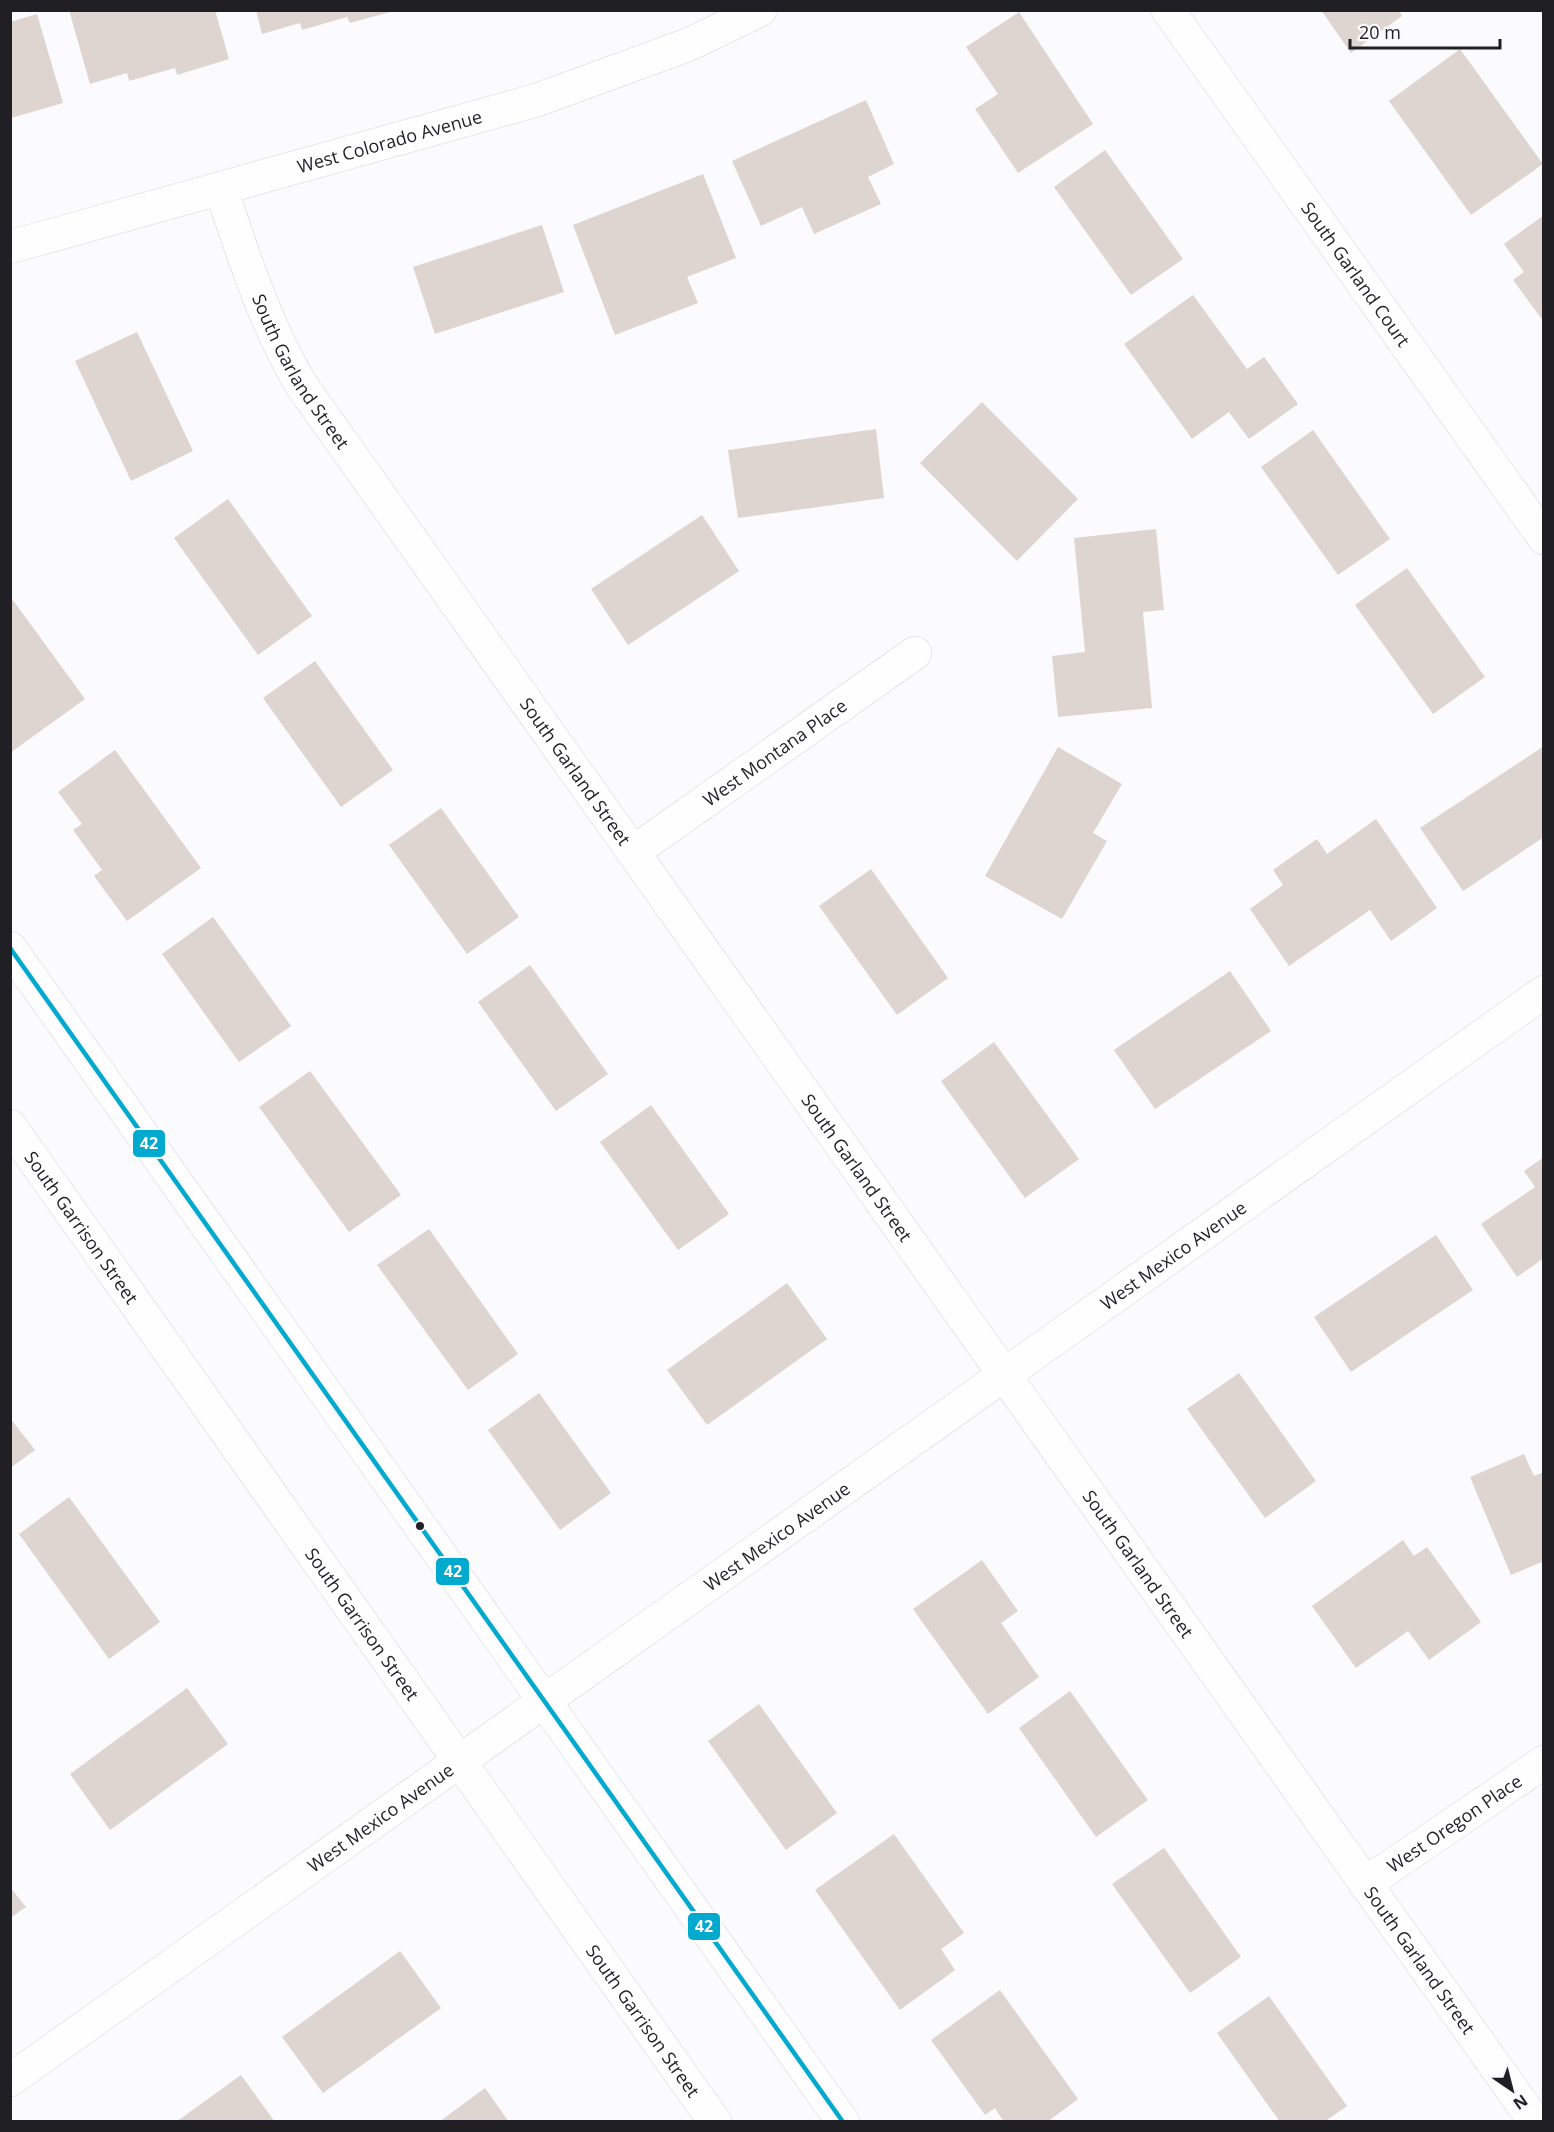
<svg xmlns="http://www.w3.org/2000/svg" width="1554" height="2132" viewBox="0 0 1554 2132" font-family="'Open Sans',sans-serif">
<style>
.building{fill:#ded5d1}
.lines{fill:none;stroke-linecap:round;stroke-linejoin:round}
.street-casing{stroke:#d5d4d7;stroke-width:34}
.secondary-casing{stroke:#d5d4d7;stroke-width:34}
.street{stroke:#fefeff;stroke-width:33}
.secondary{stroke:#fefeff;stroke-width:33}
.bus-1-casing{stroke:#faf9fe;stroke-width:9}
.bus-1{stroke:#00a9ce;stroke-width:4.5}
.bus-dot{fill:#201f23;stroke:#faf9fe;stroke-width:2}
.labels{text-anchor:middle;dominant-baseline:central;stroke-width:6;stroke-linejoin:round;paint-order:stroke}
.street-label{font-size:18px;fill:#201f23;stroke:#faf9fe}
.line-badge{stroke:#faf9fe;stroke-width:2}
.badge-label{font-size:16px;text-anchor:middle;font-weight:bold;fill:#fff}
</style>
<rect width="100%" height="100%" fill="#fbfafd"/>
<!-- building -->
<g class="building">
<path d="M69,10H215L229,59L177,75L175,68L129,81L127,73L90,84Z"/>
<path d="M256,10H394V11L350,23L347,17L302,30L300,23L262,34Z"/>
<path d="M1321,10H1399L1402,16L1351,53Z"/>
<path d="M1019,12L1093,124L1018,173L975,109L998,94L966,47Z"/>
<path d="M37,14L63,103L11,118L10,22Z"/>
<path d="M1460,49L1543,164L1471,215L1389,101Z"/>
<path d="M866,100L894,164L868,177L881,204L814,234L802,207L761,226L732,161Z"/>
<path d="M1105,150L1183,259L1131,295L1054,187Z"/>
<path d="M703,174L736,258L687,277L698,303L615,335L573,225Z"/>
<path d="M1544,215V322L1513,280L1524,272L1504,244Z"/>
<path d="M542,225L564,292L435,334L413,267Z"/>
<path d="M1193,295L1247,369L1264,357L1298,404L1249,439L1229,412L1192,439L1124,344Z"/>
<path d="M137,332L193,451L131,481L75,361Z"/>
<path d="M982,402L1078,499L1017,561L920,463Z"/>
<path d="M876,429L884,498L738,518L728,450Z"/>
<path d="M1313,430L1390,539L1338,575L1261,467Z"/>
<path d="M228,499L312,616L258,655L174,538Z"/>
<path d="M702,515L739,571L628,645L591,589Z"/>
<path d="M1156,529L1164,610L1143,612L1152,708L1058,717L1052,656L1085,652L1074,538Z"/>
<path d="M1407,568L1485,677L1433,714L1355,605Z"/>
<path d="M10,596L85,699L10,753Z"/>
<path d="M315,661L393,770L341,807L263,698Z"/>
<path d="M1544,746V837L1463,891L1420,828Z"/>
<path d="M1058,747L1122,784L1093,833L1107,841L1062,919L985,876Z"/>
<path d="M115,750L201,868L127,921L94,876L102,870L73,830L82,824L58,792Z"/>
<path d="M441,808L519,917L467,954L389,845Z"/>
<path d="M1376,819L1437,908L1391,941L1370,910L1289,966L1250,909L1283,885L1273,870L1317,839L1327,854Z"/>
<path d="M871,869L948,978L897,1015L819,906Z"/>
<path d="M213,917L291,1026L239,1062L162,954Z"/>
<path d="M530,965L608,1074L556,1111L478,1002Z"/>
<path d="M1230,971L1271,1031L1155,1109L1114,1050Z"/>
<path d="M994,1042L1079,1159L1025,1198L941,1081Z"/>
<path d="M310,1071L401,1195L349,1232L259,1107Z"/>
<path d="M651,1105L729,1214L678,1250L600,1142Z"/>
<path d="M1544,1157V1258L1517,1277L1481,1224L1535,1187L1524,1171Z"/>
<path d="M429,1229L518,1354L468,1390L377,1265Z"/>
<path d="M1436,1235L1473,1290L1351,1372L1314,1317Z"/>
<path d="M787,1283L827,1339L707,1425L667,1370Z"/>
<path d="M1239,1373L1316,1481L1265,1518L1187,1409Z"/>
<path d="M539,1393L611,1493L560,1530L488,1430Z"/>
<path d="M10,1418L35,1450L10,1468Z"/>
<path d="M1524,1454L1534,1476L1544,1472V1561L1511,1575L1470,1477Z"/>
<path d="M69,1497L160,1622L109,1659L19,1534Z"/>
<path d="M1403,1540L1414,1556L1427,1547L1481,1622L1429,1660L1408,1631L1356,1668L1312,1606Z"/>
<path d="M982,1560L1018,1611L1001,1623L1039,1677L988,1714L913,1609Z"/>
<path d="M187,1688L228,1744L110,1830L70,1774Z"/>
<path d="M1070,1691L1148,1800L1096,1837L1019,1728Z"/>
<path d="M759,1704L837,1813L786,1850L708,1741Z"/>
<path d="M894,1834L964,1933L941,1949L955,1970L900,2010L815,1890Z"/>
<path d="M1164,1848L1241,1957L1190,1993L1112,1884Z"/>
<path d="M10,1887L26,1907L10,1918Z"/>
<path d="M400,1951L441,2008L323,2093L282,2037Z"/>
<path d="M1000,1990L1078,2099L1047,2122H1004L995,2108L985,2115L931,2040Z"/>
<path d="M1269,1996L1347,2106L1324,2122H1280L1217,2033Z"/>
<path d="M241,2075L275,2122H176Z"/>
<path d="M485,2088L509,2122H439Z"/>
</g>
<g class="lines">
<defs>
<g id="street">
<path id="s1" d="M1168,10L1544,538"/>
<path id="s2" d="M221,189C244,257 265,324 302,386L1535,2122"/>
<path id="s3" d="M10,247L537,100L690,44L760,10"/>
<path id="s4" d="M635,851L915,653"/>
<path d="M10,948L843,2122"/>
<path id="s5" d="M1365,1884L1544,1762"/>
<path id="s6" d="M10,2080L1544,992"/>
</g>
<g id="secondary">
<path id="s7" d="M10,1126L715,2122"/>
</g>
</defs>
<!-- street casing -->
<use href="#street" class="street-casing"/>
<!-- secondary casing -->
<use href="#secondary" class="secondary-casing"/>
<!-- street -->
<use href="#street" class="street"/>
<!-- secondary -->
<use href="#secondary" class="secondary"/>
<defs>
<path id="bus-1" d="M10,948L843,2122"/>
</defs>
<!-- bus-1 casing -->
<use href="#bus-1" class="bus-1-casing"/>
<!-- bus-1 -->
<use href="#bus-1" class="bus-1"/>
</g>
<!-- markers -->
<circle class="bus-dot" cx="420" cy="1526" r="5"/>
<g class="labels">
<!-- street labels -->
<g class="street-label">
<text stroke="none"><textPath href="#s3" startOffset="394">West Colorado Avenue</textPath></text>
<text stroke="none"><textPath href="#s1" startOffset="324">South Garland Court</textPath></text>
<text stroke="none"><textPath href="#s2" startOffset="200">South Garland Street</textPath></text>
<text stroke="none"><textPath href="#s4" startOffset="171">West Montana Place</textPath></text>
<text stroke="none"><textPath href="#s2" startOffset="686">South Garland Street</textPath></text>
<text stroke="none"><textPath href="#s2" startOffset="1172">South Garland Street</textPath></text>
<text stroke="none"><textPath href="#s7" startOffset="124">South Garrison Street</textPath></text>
<text stroke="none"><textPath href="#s6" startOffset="1426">West Mexico Avenue</textPath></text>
<text stroke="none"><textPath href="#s6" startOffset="940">West Mexico Avenue</textPath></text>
<text stroke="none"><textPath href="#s2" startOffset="1658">South Garland Street</textPath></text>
<text stroke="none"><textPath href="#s7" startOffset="610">South Garrison Street</textPath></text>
<text stroke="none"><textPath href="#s6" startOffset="454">West Mexico Avenue</textPath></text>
<text stroke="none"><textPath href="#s5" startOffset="108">West Oregon Place</textPath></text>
<text stroke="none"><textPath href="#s2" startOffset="2144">South Garland Street</textPath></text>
<text stroke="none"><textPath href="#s7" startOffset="1096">South Garrison Street</textPath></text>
</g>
</g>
<g class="line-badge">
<rect x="132" y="1129" width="34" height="29" rx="6" fill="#00a9ce"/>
<rect x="435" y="1557" width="35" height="29" rx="6" fill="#00a9ce"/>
<rect x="687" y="1912" width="34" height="29" rx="6" fill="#00a9ce"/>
</g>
<g class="badge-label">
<text x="149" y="1149">42</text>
<text x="453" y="1577">42</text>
<text x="704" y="1932">42</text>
</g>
<!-- border -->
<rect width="1554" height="2132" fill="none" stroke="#201f23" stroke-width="24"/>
<!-- north arrow -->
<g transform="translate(1512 2090) rotate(145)" stroke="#faf9fe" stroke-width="4.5" paint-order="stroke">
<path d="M0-4.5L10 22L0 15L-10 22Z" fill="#201f23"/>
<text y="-9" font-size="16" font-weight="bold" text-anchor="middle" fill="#201f23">N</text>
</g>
<!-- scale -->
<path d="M1350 39v9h150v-9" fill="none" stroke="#201f23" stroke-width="3"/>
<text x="1359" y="39" font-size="18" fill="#201f23" stroke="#faf9fe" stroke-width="4.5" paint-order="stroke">20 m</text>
</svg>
